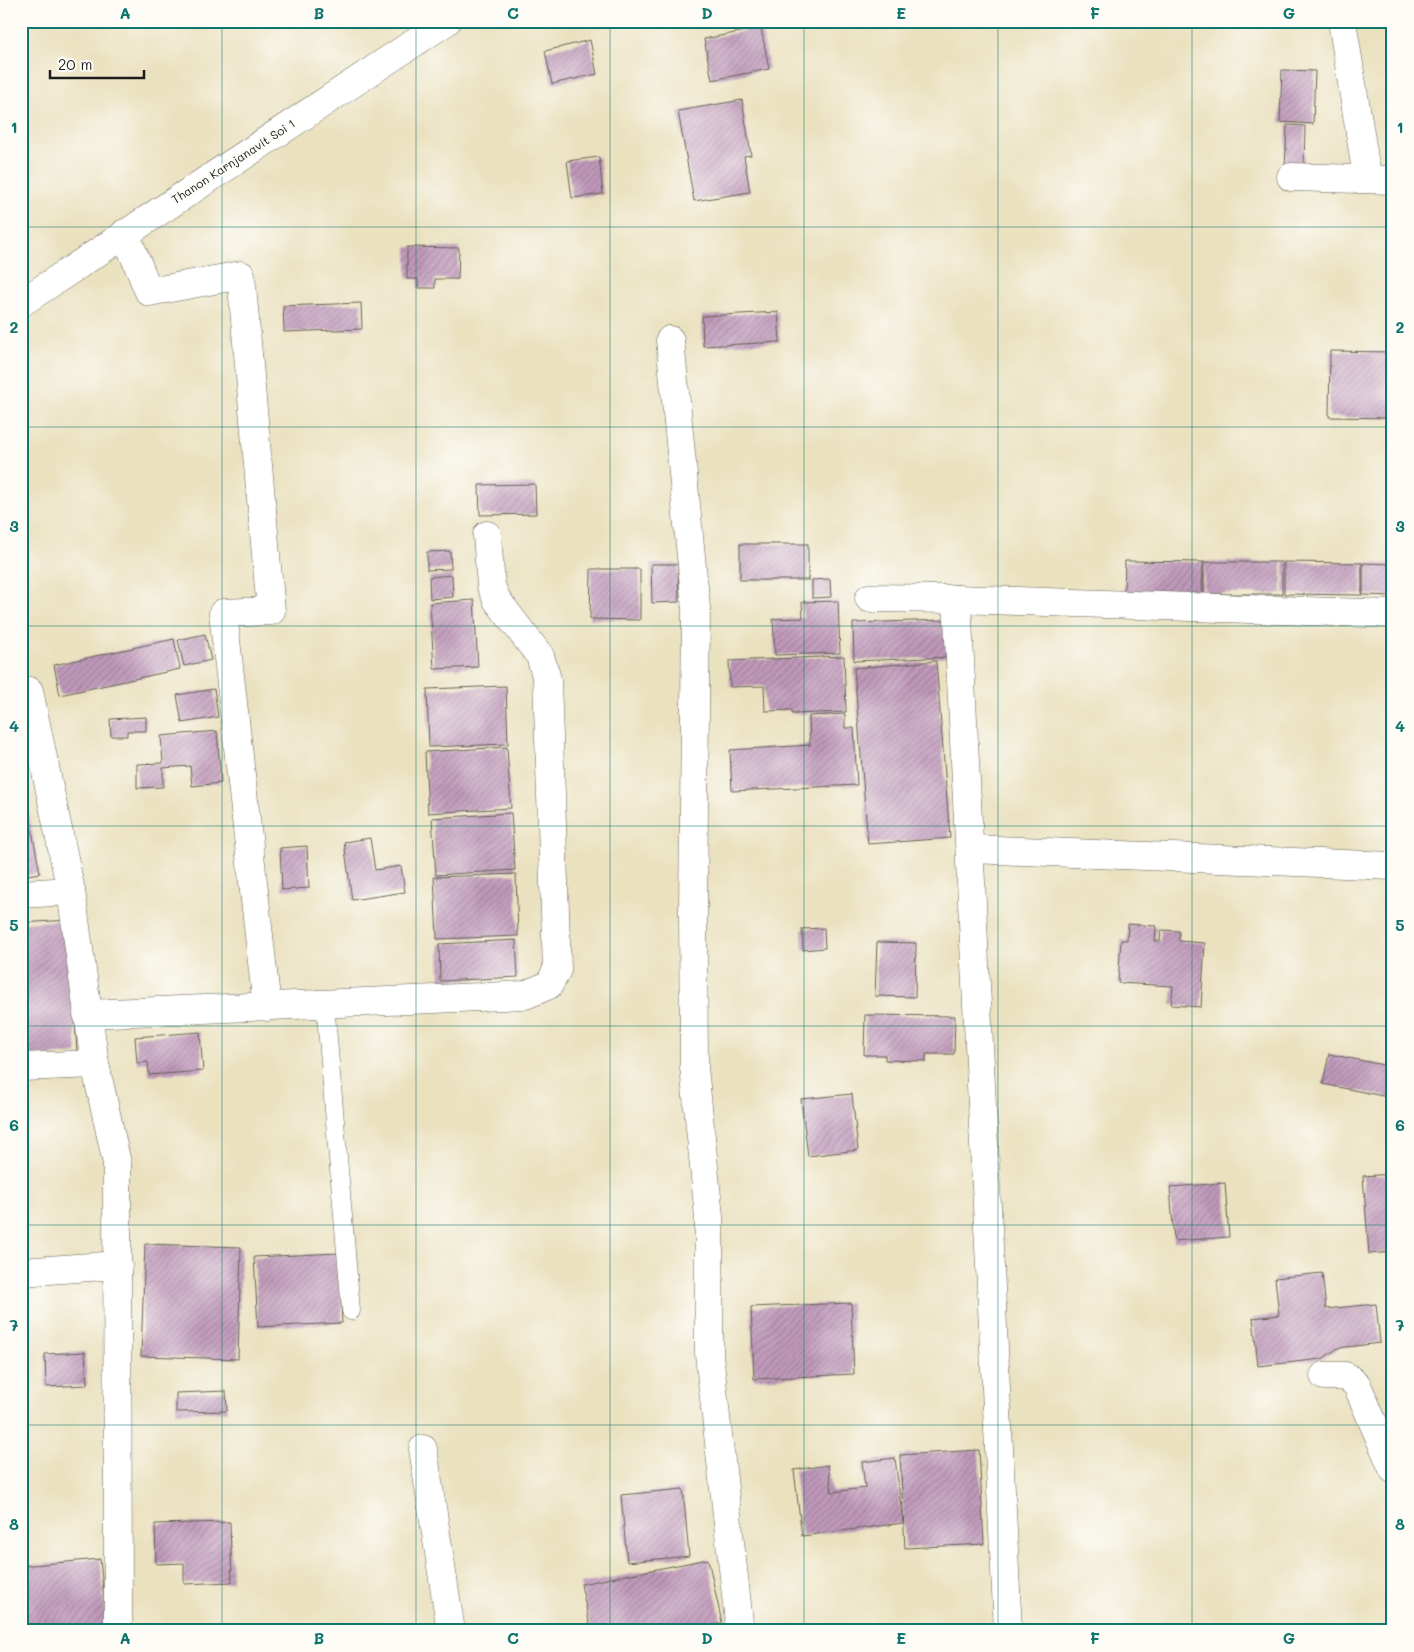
<svg xmlns="http://www.w3.org/2000/svg" width="1414" height="1652" viewBox="0 0 1414 1652" font-family="Mali,sans-serif">
<style>
.building{fill:url(#building-hatch)}
.lines{fill:none;stroke-linecap:round;stroke-linejoin:round}
.service-casing{stroke:#646155;stroke-width:19}
.minor-casing{stroke:#646155;stroke-width:29}
.service{stroke:#fff;stroke-width:18}
.minor{stroke:#fff;stroke-width:28}
.grid{fill:none;stroke:#0f766e;stroke-width:1;stroke-opacity:0.55}
.labels{text-anchor:middle;dominant-baseline:central;stroke-width:4.5;stroke-linejoin:round;paint-order:stroke}
.street-label{font-size:12px;fill:#1c1c1c;stroke:#fdfcf7}
.neatline{fill:none;stroke:#0f766e;stroke-width:2}
.grid-label{font-size:16px;text-anchor:middle;font-weight:bold;fill:#0f766e}
</style>
<defs>
<pattern id="building-hatch" width="6" height="6" patternUnits="userSpaceOnUse" patternTransform="scale(1.25)"><rect width="6" height="6" fill="#c099bb"/><path d="M-1 1l2-2M0 6l6-6M5 7l2-2" fill="none" stroke="#9b7c97"/></pattern>
</defs>
<rect width="100%" height="100%" fill="#fdfcf7"/>
<filter id="ink" filterUnits="userSpaceOnUse"><feTurbulence type="fractalNoise" baseFrequency=".02" numOctaves="2"/><feDisplacementMap in="SourceGraphic" scale="10" xChannelSelector="R" yChannelSelector="G"/><feConvolveMatrix kernelMatrix="1 2 1 2 8 2 1 2 1" color-interpolation-filters="sRGB"/></filter>
<filter id="wash" filterUnits="userSpaceOnUse"><feTurbulence type="fractalNoise" baseFrequency=".0096" numOctaves="4" result="noise"/><feDisplacementMap in="SourceGraphic" scale="20" xChannelSelector="R" yChannelSelector="G"/><feGaussianBlur stdDeviation="1.12" result="paint"/><feColorMatrix in="noise" values="0 0 0 0 0 0 0 0 0 0 0 0 0 0 0 0 0 1.4 0 .05"/><feComposite in="paint" operator="in"/></filter>
<g filter="url(#wash)">
<rect width="100%" height="100%" fill="#eae1bf"/>
<g id="blocks">
<!-- building -->
<g class="building">
<path d="M636,21H661L662,22L637,26Z"/>
<path d="M761,28L769,69L712,80L704,39Z"/>
<path d="M590,40L597,74L552,84L545,51Z"/>
<path d="M1282,70L1315,71L1313,124L1280,122Z"/>
<path d="M742,100L751,155L744,156L750,192L694,201L678,111Z"/>
<path d="M1287,125L1305,126L1304,169L1285,168Z"/>
<path d="M599,157L603,194L572,198L567,161Z"/>
<path d="M407,247L459,248L458,279H435V288H418V279H407Z"/>
<path d="M361,303L362,329L284,332L283,306Z"/>
<path d="M778,312L780,342L703,346L702,316Z"/>
<path d="M1330,351L1393,352V418L1329,417Z"/>
<path d="M535,484L536,514L480,515L479,485Z"/>
<rect x="740" y="544" width="68" height="36"/>
<path d="M450,551L451,569L427,570V552Z"/>
<path d="M1125,561L1203,562L1202,594L1124,593Z"/>
<rect x="1204" y="562" width="78" height="32"/>
<path d="M1284,562L1362,563V595L1284,594Z"/>
<path d="M1363,563L1393,564V596L1363,595Z"/>
<path d="M651,564H678L679,602L652,603Z"/>
<path d="M591,569H640V620L590,619Z"/>
<path d="M452,575L453,597L430,599L429,577Z"/>
<path d="M830,579L831,597L812,598V580Z"/>
<path d="M474,600L478,667L434,669L430,603Z"/>
<path d="M838,601L840,653L775,655L773,619L803,618L802,602Z"/>
<path d="M945,620L953,657L854,661L853,623Z"/>
<path d="M205,634L211,660L184,666L178,640Z"/>
<path d="M174,639L180,669L60,695L54,665Z"/>
<path d="M844,656L846,712L792,714V710L765,711L764,686L730,687L729,661Z"/>
<path d="M936,661L950,838L868,844L854,668Z"/>
<path d="M506,686L508,744L429,747L427,689Z"/>
<path d="M214,689L218,717L182,723L177,695Z"/>
<path d="M845,714V728H854L857,785L732,791L730,750L810,745L809,716Z"/>
<path d="M146,717V731H127V736H111L110,719Z"/>
<path d="M217,731L221,783L192,786L190,766L163,768V787L137,788V764L163,763L161,736Z"/>
<path d="M507,747L511,808L428,813L425,752Z"/>
<path d="M21,773L40,873L21,876Z"/>
<path d="M511,813L515,870L436,875L432,818Z"/>
<path d="M370,838L375,870L401,866L405,892L352,900L344,842Z"/>
<path d="M307,846L309,888L282,890L280,848Z"/>
<path d="M516,874L518,936L437,939L434,877Z"/>
<path d="M69,920L77,1054L21,1057V923Z"/>
<path d="M1128,924L1156,926L1155,941H1160L1161,930L1179,931V941L1205,943L1201,1007L1171,1005L1173,986L1118,983L1121,940H1127Z"/>
<path d="M824,928L825,948L803,950L802,929Z"/>
<path d="M516,940L518,977L440,981L439,944Z"/>
<path d="M877,942L916,943L915,997L875,996Z"/>
<path d="M865,1015L955,1016L954,1054H926V1061L885,1060V1055H864Z"/>
<path d="M200,1032L203,1071L149,1075L148,1062L137,1063L135,1037Z"/>
<path d="M1329,1054L1393,1067V1098L1323,1084Z"/>
<path d="M852,1094L858,1150L808,1156L801,1099Z"/>
<path d="M1393,1174V1252L1369,1254L1363,1176Z"/>
<path d="M1225,1183L1229,1237L1174,1241L1170,1187Z"/>
<path d="M145,1244L241,1247L238,1359L141,1356Z"/>
<path d="M339,1253L342,1323L258,1327L254,1257Z"/>
<path d="M1389,1254H1393V1281H1391Z"/>
<path d="M1322,1273L1326,1309L1376,1304L1380,1343L1338,1348L1322,1359L1258,1366L1253,1318L1279,1315L1275,1278Z"/>
<path d="M851,1303L854,1374L754,1379L751,1307Z"/>
<path d="M85,1352L87,1385L46,1387L45,1354Z"/>
<path d="M226,1391L227,1411L176,1412V1393Z"/>
<path d="M979,1450L984,1544L905,1548L900,1455Z"/>
<path d="M895,1458L903,1523L802,1536L794,1470L828,1465L832,1492L865,1488L862,1462Z"/>
<path d="M683,1489L689,1556L627,1562L621,1495Z"/>
<path d="M230,1522L232,1582L184,1584V1563L156,1564L155,1524Z"/>
<path d="M100,1559L107,1631H21V1566Z"/>
<path d="M708,1559L722,1623L685,1631H591L581,1584Z"/>
</g>
</g>
</g>
<g filter="url(#ink)">
<use href="#blocks" fill-opacity="0" stroke="#646155" stroke-width="1"/>
<g class="lines">
<defs>
<path id="service" d="M325,1003L351,1311"/>
<g id="minor">
<path d="M1342,21L1367,177"/>
<path d="M1291,177L1393,180"/>
<path d="M125,233L149,292L241,275L271,611L223,613L267,1007"/>
<path d="M21,303L447,21"/>
<path d="M670,340L696,608L693,911L694,1067L709,1217V1354L740,1631"/>
<path d="M869,598L957,599L1393,614"/>
<path d="M957,599L1008,1631"/>
<path d="M29,691L71,891L95,1064L117,1163L118,1631"/>
<path d="M971,849L1393,866"/>
<path d="M21,894L71,891"/>
<path d="M87,1014L525,995L549,985L557,970L547,679L540,656L497,600L491,586L487,535"/>
<path d="M21,1067L95,1064"/>
<path d="M21,1272L118,1265"/>
<path d="M1324,1376H1346L1357,1385L1393,1469"/>
<path d="M423,1449L451,1631"/>
</g>
</defs>
<!-- service casing -->
<use href="#service" class="service-casing"/>
<!-- minor casing -->
<use href="#minor" class="minor-casing"/>
<!-- service -->
<use href="#service" class="service"/>
<!-- minor -->
<use href="#minor" class="minor"/>
</g>
</g>
<!-- grid -->
<path class="grid" d="M222,21V1631M416,21V1631M610,21V1631M804,21V1631M998,21V1631M1192,21V1631M21,227H1393M21,427H1393M21,626H1393M21,826H1393M21,1026H1393M21,1225H1393M21,1425H1393"/>
<g class="labels">
<!-- street labels -->
<g class="street-label">
<text transform="translate(233 161) rotate(-33)">Thanon Karnjanavit Soi 1</text>
</g>
</g>
<!-- margin -->
<rect width="1414" height="1652" fill="none" stroke="#fdfcf7" stroke-width="55"/>
<!-- scale -->
<path d="M50 70v8h94v-8" fill="none" stroke="#1c1c1c" stroke-width="2.5"/>
<text x="58" y="70" font-size="15" fill="#1c1c1c" stroke="#fdfcf7" stroke-width="4" paint-order="stroke">20 m</text>
<rect x="28" y="28" width="1358" height="1596" class="neatline"/>
<g class="grid-label">
<text x="125" y="19">A</text>
<text x="319" y="19">B</text>
<text x="513" y="19">C</text>
<text x="707" y="19">D</text>
<text x="901" y="19">E</text>
<text x="1095" y="19">F</text>
<text x="1289" y="19">G</text>
<text x="14" y="133">1</text>
<text x="1400" y="133">1</text>
<text x="14" y="333">2</text>
<text x="1400" y="333">2</text>
<text x="14" y="532">3</text>
<text x="1400" y="532">3</text>
<text x="14" y="732">4</text>
<text x="1400" y="732">4</text>
<text x="14" y="931">5</text>
<text x="1400" y="931">5</text>
<text x="14" y="1131">6</text>
<text x="1400" y="1131">6</text>
<text x="14" y="1331">7</text>
<text x="1400" y="1331">7</text>
<text x="14" y="1530">8</text>
<text x="1400" y="1530">8</text>
<text x="125" y="1644">A</text>
<text x="319" y="1644">B</text>
<text x="513" y="1644">C</text>
<text x="707" y="1644">D</text>
<text x="901" y="1644">E</text>
<text x="1095" y="1644">F</text>
<text x="1289" y="1644">G</text>
</g>
</svg>
